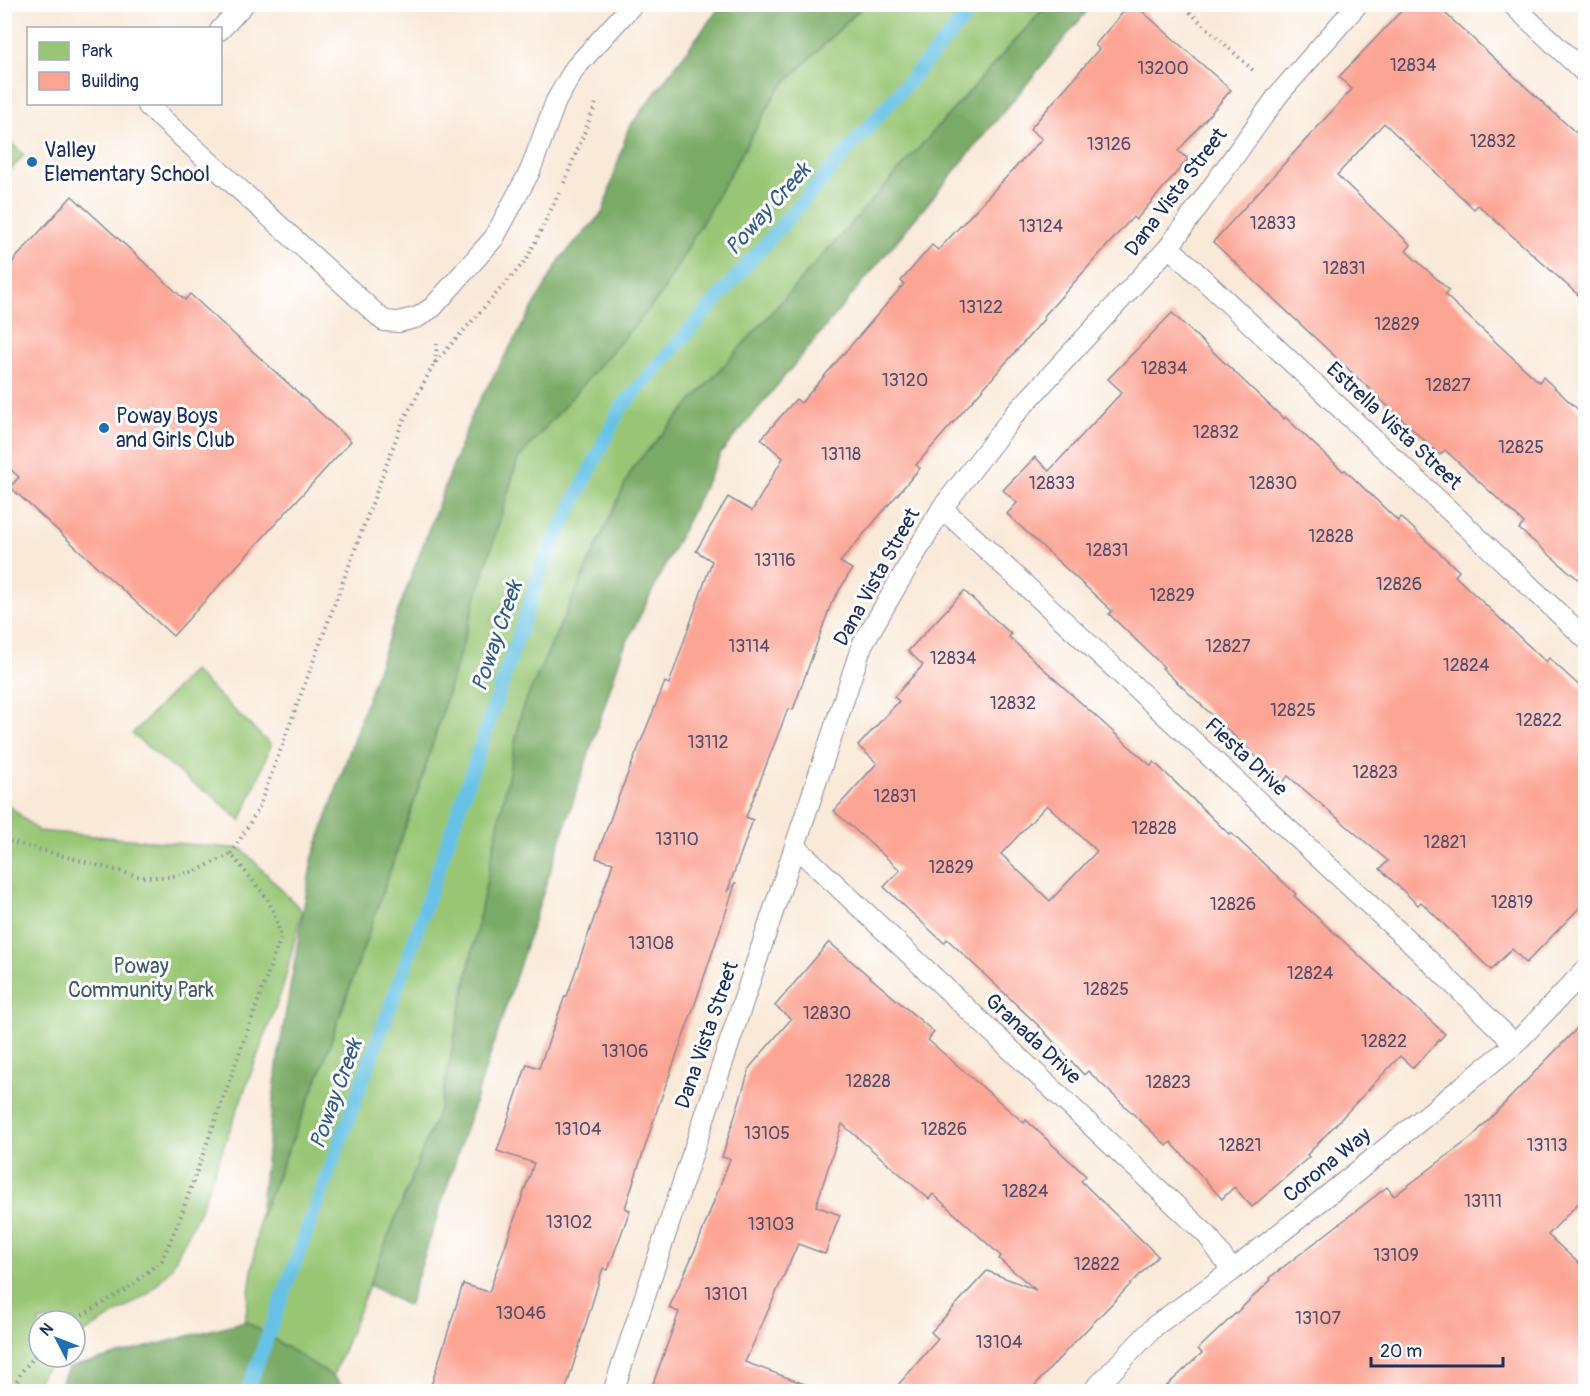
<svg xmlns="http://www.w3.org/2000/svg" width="1590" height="1396" viewBox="0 0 1590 1396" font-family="Pangolin,sans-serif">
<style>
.green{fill:#98c674;stroke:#5a7a69;stroke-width:1.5}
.forest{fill:#7aab66;stroke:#4a6d62;stroke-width:1.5}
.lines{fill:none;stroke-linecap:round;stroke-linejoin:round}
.stream{stroke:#68c2e5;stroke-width:14}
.building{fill:#fca595;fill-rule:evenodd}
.service-casing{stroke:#8a8c9b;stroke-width:22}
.path{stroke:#8a8c9b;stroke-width:4;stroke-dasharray:1.5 4.5;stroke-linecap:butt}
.service{stroke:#fff;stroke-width:20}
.poi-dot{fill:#1f6fb2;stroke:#fff;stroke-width:2}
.labels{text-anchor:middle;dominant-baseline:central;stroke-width:6;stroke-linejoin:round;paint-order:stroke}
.number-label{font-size:18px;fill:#534c6c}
.poi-label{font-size:21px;fill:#1b2f5e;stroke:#fff;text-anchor:start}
.street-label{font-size:21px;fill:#1b2f5e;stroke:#fff}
.park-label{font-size:21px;fill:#405c65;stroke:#fff}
.water-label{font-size:22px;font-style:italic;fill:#325b86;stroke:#fff}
</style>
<rect width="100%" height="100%" fill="#fff"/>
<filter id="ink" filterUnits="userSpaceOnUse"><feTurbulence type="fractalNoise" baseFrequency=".0167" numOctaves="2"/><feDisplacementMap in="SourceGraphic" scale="12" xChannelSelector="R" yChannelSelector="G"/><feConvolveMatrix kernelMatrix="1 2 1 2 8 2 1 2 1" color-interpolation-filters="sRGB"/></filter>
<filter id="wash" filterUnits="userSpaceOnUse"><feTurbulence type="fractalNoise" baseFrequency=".008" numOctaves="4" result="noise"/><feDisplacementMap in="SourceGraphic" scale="24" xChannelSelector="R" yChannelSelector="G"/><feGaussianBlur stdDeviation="1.35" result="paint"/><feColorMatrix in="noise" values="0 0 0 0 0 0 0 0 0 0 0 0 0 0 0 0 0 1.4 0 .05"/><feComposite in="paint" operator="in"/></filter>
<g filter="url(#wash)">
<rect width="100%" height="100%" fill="#f9e9d8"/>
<!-- green -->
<g class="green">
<path d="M864,5H1047L633,467L522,709L441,1104L327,1391L202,1392L245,1321L259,1221L321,1070L422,779L518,458L660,296L778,90Z"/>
<path d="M5,137L24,155L5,176H4Z"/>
<path d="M193,671L271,745L241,821L213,796L193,784L132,734Z"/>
<path d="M4,801L38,831L242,849L302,911L283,987L200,1210L171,1268L149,1293L75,1339V1321H39V1357H57L43,1372L30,1392L4,1391Z"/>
</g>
<!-- forest -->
<g class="forest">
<path d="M722,4L864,5L778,90L660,296L518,459L422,779L321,1070L259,1221L278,1058L312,860L394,622L473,412L561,258L603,212L628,129Z"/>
<path d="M1047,5H1092L721,453L622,652L408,1306L369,1285L441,1104L522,709L633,467Z"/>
<path d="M245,1321L334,1377L348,1391H57L68,1368Z"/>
</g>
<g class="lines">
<!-- stream -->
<path class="stream" d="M247,1392L403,972L542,567L620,409L977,4"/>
</g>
<g id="blocks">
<!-- building -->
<g class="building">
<path d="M1130,4H1134L1231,90L1178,151L1188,159L1136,220L1133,217L1043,317L1045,318L916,465L920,468L840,562L852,569L831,604L793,710L788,709L746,817L753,820L727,892L736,882L696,1001L658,1107L625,1208L630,1210L608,1270L603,1268L565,1392H429L463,1284L489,1292L534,1163L497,1151L527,1064L539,1068L565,996H567L613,863L596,858L618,798L665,682L669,684L712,561L696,551L728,497L752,511L783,458L761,439L796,399L801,403L904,284L901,281L932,245L938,250L1042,139L1030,129L1099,49L1095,45Z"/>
<path d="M1407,5H1436L1586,142V302L1478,205L1474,209L1384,123L1337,175L1411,245L1406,251L1449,290L1445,295L1539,382L1543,377L1586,417V586L1519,529L1524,523L1445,450L1440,455L1213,242L1352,89L1339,77Z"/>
<path d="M72,196L185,300L190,294L351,441L173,636L10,487L19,477L4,464V271Z"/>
<path d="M1172,313L1284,419L1285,417L1343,471L1345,470L1398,521L1401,517L1459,571L1455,576L1546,662L1549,658L1586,692V901L1526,963L1512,949L1491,970L1421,902L1418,905L1380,869L1388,861L1288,776L1283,782L1162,668L1164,667L1109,614L1112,611L1007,514L1017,503L1003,490L1035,457L1049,471L1122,392L1108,379Z"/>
<path d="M964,591L1011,634L1009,637L1070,693L1151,766L1154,762L1230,835L1231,833L1296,894L1294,896L1445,1034L1413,1068L1400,1056L1307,1155L1309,1157L1252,1207L1234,1187L1222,1199L1171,1142L1167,1146L1088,1071L1084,1075L1039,1026L947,939L944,943L884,887L900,870L834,811L877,763L858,746L899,701L894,697L923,665L908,651ZM1047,805L1097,851L1050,901L1001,854Z"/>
<path d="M829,942L934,1032L928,1040L1024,1123L1026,1120L1086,1176L1081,1181L1158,1256L1066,1351L1029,1392H892L938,1339L931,1332L987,1271L1036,1290L999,1259L1001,1256L933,1194L929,1199L842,1124L816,1206L840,1215L825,1254L798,1244L745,1362L813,1387L812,1392H650L679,1312L669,1308L698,1243L730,1159L722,1157L750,1067L791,1019L775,1006Z"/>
<path d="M1586,1019V1195L1548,1235L1586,1270V1379L1571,1392H1160L1202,1353L1198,1349L1271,1280L1269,1278L1387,1187L1394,1196L1472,1137Z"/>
</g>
</g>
</g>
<g filter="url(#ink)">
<use href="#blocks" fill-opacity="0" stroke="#8a8c9b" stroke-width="1.5"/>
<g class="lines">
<defs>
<g id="service">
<path d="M1512,4L1586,74"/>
<path d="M220,30L244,4"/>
<path d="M151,104L148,106L384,321L399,322L418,317L433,307L494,238L530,171L556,101L575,68L633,4"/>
<path d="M1169,247L1586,639"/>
<path d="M942,508L1414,946L1515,1044"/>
<path d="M796,847L1208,1236L1232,1271"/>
<path d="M613,1392L862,645L942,508L1015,414L1169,247L1279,94L1358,4"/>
<path d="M1092,1392L1156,1325L1232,1271L1312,1208L1515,1044L1586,969"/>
</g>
</defs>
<!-- service casing -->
<use href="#service" class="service-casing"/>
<!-- path -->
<g class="path">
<path d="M1181,4L1256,73"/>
<path d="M564,183L597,101"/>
<path d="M435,363L437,344"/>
<path d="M4,840L141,877H169L196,871L231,854"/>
<path d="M72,1321L127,1289L162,1260L179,1221L281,937L275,915L267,898L231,854L258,810L402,423L434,364L527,259L559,193"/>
<path d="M12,1392L22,1371L39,1352"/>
</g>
<!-- service -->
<use href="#service" class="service"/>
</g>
</g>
<!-- markers -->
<g class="poi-dot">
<circle cx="32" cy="162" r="6"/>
<circle cx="104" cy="428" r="6"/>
</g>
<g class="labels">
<!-- number labels -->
<g class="number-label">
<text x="1413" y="65">12834</text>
<text x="1163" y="68">13200</text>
<text x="1493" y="141">12832</text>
<text x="1109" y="144">13126</text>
<text x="1273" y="223">12833</text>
<text x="1041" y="226">13124</text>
<text x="1344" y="268">12831</text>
<text x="981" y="307">13122</text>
<text x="1397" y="324">12829</text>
<text x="1164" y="368">12834</text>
<text x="905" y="380">13120</text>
<text x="1448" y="385">12827</text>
<text x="1216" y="432">12832</text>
<text x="1521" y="447">12825</text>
<text x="841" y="454">13118</text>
<text x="1052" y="483">12833</text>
<text x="1273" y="483">12830</text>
<text x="1331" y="536">12828</text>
<text x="1107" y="550">12831</text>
<text x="775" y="560">13116</text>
<text x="1399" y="584">12826</text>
<text x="1172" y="595">12829</text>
<text x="749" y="646">13114</text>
<text x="1228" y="646">12827</text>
<text x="953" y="658">12834</text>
<text x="1466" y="665">12824</text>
<text x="1013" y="703">12832</text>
<text x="1293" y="710">12825</text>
<text x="1539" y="720">12822</text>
<text x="708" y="742">13112</text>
<text x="1375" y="772">12823</text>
<text x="895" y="796">12831</text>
<text x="1154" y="828">12828</text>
<text x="677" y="839">13110</text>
<text x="1445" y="842">12821</text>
<text x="951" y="867">12829</text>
<text x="1512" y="902">12819</text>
<text x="1233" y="904">12826</text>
<text x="651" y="943">13108</text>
<text x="1310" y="973">12824</text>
<text x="1106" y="989">12825</text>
<text x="827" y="1013">12830</text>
<text x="1384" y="1041">12822</text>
<text x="625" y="1051">13106</text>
<text x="868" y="1081">12828</text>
<text x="1168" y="1082">12823</text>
<text x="578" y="1129">13104</text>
<text x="944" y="1129">12826</text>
<text x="767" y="1133">13105</text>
<text x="1240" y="1145">12821</text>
<text x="1547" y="1145">13113</text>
<text x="1025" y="1191">12824</text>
<text x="1483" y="1201">13111</text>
<text x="569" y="1222">13102</text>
<text x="771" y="1224">13103</text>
<text x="1396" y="1255">13109</text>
<text x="1097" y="1264">12822</text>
<text x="726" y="1294">13101</text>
<text x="521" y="1313">13046</text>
<text x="1318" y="1318">13107</text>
<text x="999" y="1342">13104</text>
</g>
<!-- poi labels -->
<g class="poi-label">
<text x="44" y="150">Valley<tspan x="44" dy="24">Elementary School</tspan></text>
<text x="116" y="416">Poway Boys<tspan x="116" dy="24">and Girls Club</tspan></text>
</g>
<!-- street labels -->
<g class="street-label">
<text transform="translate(1176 192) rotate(-53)">Dana Vista Street</text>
<text transform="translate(1394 426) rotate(43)">Estrella Vista Street</text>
<text transform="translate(877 577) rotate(-61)">Dana Vista Street</text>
<text transform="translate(1246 757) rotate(43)">Fiesta Drive</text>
<text transform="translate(707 1035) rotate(-71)">Dana Vista Street</text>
<text transform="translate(1033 1039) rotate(43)">Granada Drive</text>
<text transform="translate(1327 1165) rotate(-39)">Corona Way</text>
</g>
<!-- park labels -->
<g class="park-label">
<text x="141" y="966">Poway<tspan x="141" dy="24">Community Park</tspan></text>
</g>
<!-- water labels -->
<g class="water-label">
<text transform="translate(768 209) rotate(-48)">Poway Creek</text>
<text transform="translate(497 636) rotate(-71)">Poway Creek</text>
<text transform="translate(336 1094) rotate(-70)">Poway Creek</text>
</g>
</g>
<!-- margin -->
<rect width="1590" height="1396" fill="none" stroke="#fff" stroke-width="24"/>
<!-- legend -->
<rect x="27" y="27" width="195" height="78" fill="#ffffff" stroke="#a4acbf" stroke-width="1.5"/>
<rect x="39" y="42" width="30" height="18" fill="#98c674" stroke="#a4acbf" stroke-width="1.5"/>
<text x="81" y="57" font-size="18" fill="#1b2f5e">Park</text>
<rect x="39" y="72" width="30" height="18" fill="#fca595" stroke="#a4acbf" stroke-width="1.5"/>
<text x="81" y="87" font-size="18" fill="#1b2f5e">Building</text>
<!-- north arrow -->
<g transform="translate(57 1339) rotate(312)"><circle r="28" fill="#ffffff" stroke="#a4acbf" stroke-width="1.5"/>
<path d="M0-4.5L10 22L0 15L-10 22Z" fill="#1f6fb2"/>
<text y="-9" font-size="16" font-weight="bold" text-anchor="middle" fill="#1b2f5e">N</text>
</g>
<!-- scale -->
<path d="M1371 1357v9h132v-9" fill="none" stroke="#1b2f5e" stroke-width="3"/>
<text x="1380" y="1357" font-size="18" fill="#1b2f5e" stroke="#ffffff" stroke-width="4.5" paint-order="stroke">20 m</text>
</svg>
